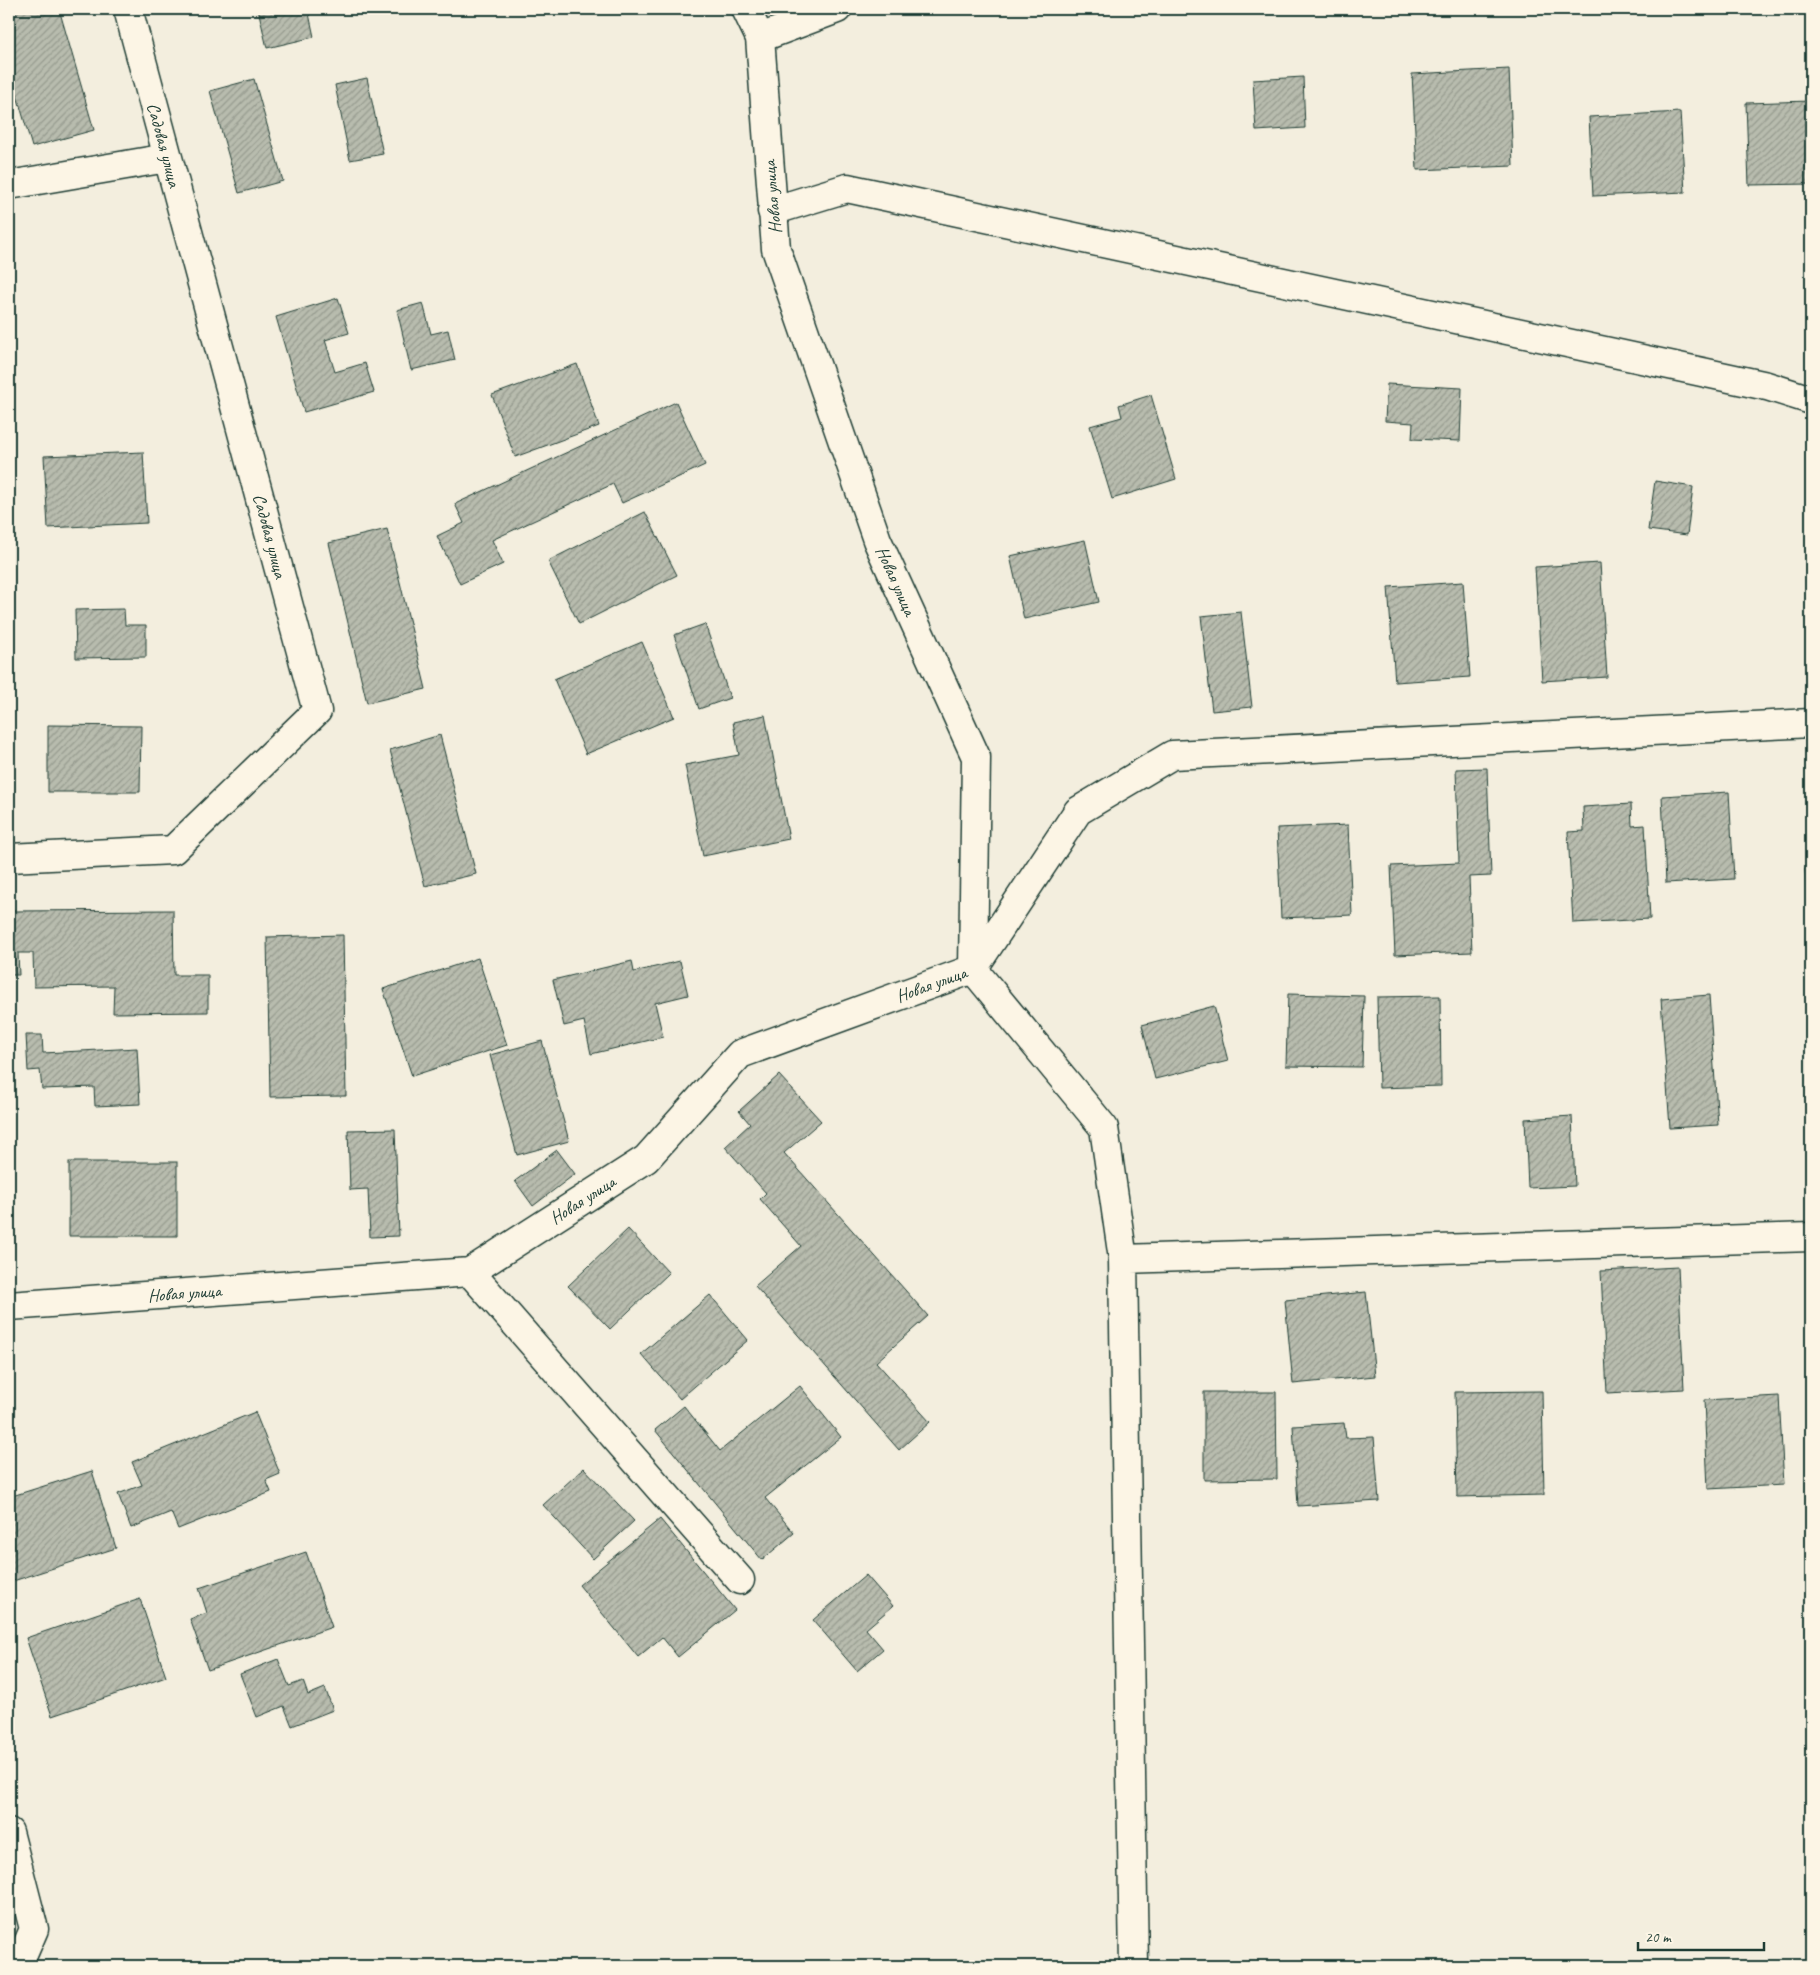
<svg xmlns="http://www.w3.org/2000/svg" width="1820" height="1975" viewBox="0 0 1820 1975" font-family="Caveat,sans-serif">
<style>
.building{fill:url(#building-hatch);stroke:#1f3d34}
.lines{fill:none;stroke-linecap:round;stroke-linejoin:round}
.minor-casing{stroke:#1f3d34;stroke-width:31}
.minor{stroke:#fcf5e5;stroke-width:28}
.labels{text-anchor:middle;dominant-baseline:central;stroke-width:5;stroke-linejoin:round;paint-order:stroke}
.street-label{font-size:18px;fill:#1f3d34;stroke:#fcf5e5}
</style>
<defs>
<pattern id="building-hatch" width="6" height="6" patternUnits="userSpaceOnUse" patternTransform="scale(1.25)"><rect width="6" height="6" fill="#b8bcae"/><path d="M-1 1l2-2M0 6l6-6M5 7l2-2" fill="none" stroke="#959a8e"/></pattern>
</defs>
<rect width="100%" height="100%" fill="#f3eede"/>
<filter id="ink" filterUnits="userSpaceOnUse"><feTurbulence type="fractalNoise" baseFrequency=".02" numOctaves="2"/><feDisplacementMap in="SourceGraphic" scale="10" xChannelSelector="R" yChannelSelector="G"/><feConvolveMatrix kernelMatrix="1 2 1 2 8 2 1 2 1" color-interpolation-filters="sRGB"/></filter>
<g filter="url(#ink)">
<!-- building -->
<g class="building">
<path d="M9,9H59L94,130L32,147L9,68Z"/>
<path d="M258,9H308L314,37L267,48Z"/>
<path d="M1509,69L1513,166L1417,170L1412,74Z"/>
<path d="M1303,77L1305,128L1256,131L1253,80Z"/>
<path d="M367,78L383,154L350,160L335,85Z"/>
<path d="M254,79L283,181L239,193L210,91Z"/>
<path d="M1811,101V184L1749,185L1746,103Z"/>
<path d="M1680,112L1685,192L1593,196L1589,117Z"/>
<path d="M338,298L349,333L325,340L335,372L365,363L374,392L304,412L276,317Z"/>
<path d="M423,303L431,334L448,330L455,360L411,370L397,310Z"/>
<path d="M577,364L599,426L515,457L492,395Z"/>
<path d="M1387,384L1462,388L1460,441L1412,439L1413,423L1385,421Z"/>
<path d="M1151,395L1176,479L1112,499L1090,426L1122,417L1119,405Z"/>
<path d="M676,402L705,465L622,503L613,484L492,540L503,564L460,584L437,536L464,523L455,504Z"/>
<path d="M143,452L147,523L48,528L44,456Z"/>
<path d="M1655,481L1693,487L1687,535L1648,530Z"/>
<path d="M645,512L677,575L579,624L548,561Z"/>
<path d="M387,529L426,689L367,703L329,543Z"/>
<path d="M1085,540L1099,602L1024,619L1010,556Z"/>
<path d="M1600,563L1607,677L1542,681L1535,567Z"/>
<path d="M1463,582L1470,677L1395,682L1388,587Z"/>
<path d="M124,609L125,625H146V657L76,658L75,610Z"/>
<path d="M1241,612L1252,707L1212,711L1201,616Z"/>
<path d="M705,624L730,698L699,709L674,635Z"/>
<path d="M642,642L674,717L586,754L554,679Z"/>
<path d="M765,715L789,839L703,856L685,765L739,755L733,722Z"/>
<path d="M48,725L141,726L140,792H48Z"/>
<path d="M440,735L476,874L425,886L390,750Z"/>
<path d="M1487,768L1491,876L1469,877L1472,952L1395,955L1391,866L1459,863L1456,769Z"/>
<path d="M1729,792L1734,879L1666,883L1662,796Z"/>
<path d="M1631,804L1632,826L1645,825L1650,919L1573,923L1568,832L1584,831L1583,807Z"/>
<path d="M1348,825L1352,915L1281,918L1277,828Z"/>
<path d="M1805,869H1811V935H1810Z"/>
<path d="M173,910L174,975H208V1012L113,1013L114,986L34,987L33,953H18L19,975H9V911Z"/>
<path d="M343,935L346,1096L270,1097L267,937Z"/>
<path d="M478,958L507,1045L412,1076L383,989Z"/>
<path d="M632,961L634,972L680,961L688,995L655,1003L663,1037L591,1054L584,1021L564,1026L553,980Z"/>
<path d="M1288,994L1364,996L1362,1067L1286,1066Z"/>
<path d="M1709,995L1718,1125L1670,1128L1661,999Z"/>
<path d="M1440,996L1441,1086L1379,1088L1377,997Z"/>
<path d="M1214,1006L1228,1061L1155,1079L1142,1025Z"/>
<path d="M26,1035H42L43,1053L137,1048L140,1104L95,1106L94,1087L42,1089L40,1070L28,1071Z"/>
<path d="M542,1041L569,1141L517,1155L490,1055Z"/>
<path d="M779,1075L821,1121L784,1153L928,1316L876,1362L930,1422L899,1450L755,1286L801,1246L760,1199L766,1193L725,1147L750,1124L739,1111Z"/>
<path d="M1572,1116L1575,1186L1528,1188L1525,1119Z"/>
<path d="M395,1129L399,1236L370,1237L368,1189L350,1190L348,1130Z"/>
<path d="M557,1150L575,1174L533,1206L515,1181Z"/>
<rect x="69" y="1162" width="108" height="74"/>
<path d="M628,1229L669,1273L610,1329L568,1286Z"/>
<path d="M1678,1267L1684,1389L1607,1393L1601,1271Z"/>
<path d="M1366,1292L1375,1376L1293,1384L1285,1300Z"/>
<path d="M710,1295L748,1340L680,1399L641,1354Z"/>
<path d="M800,1386L841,1437L765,1498L794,1533L762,1560L655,1430L684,1406L720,1451Z"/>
<path d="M1808,1388H1811V1452Z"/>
<path d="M1542,1391L1544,1495L1457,1497L1455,1392Z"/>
<path d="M1204,1392H1276L1277,1479L1204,1480Z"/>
<path d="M1779,1396L1784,1485L1708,1489L1704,1400Z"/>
<path d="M255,1412L280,1474L266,1480L271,1492L178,1529L171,1512L131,1528L118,1494L142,1485L132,1462Z"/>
<path d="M1344,1423L1346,1438L1374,1437L1379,1501L1298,1506L1293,1426Z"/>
<path d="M584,1468L634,1521L593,1559L543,1505Z"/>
<path d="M92,1471L116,1548L10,1582L9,1577V1497Z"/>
<path d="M660,1519L735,1610L678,1657L662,1637L638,1657L579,1585Z"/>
<path d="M306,1552L332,1627L208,1670L190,1619L207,1613L199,1588Z"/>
<path d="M866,1575L893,1606L866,1629L883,1649L857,1671L813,1620Z"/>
<path d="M140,1599L166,1677L52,1716L26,1638Z"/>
<path d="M278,1659L289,1686L303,1681L308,1695L325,1688L333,1710L292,1726L284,1706L257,1717L240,1674Z"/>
</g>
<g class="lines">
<defs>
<g id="minor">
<path d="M760,38L837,9"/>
<path d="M9,185L167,158"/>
<path d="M772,211L847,188L1767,386L1811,400"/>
<path d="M9,858L173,850L317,711L128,9"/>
<path d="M1123,1259L1104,1128L973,969L1078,811L1172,755L1811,723"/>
<path d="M470,1272L740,1580"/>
<path id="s1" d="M9,1306L470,1272L646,1159L740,1054L973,969L976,757L877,540L776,249L760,38L746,9"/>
<path d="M9,1832L34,1929L18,1966"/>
<path d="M1134,1966L1123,1259L1811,1237"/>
</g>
</defs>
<!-- minor casing -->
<use href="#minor" class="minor-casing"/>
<!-- minor -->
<use href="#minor" class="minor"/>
</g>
</g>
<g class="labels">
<!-- street labels -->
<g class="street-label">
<text transform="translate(164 145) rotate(75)">Садовая улица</text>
<text transform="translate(772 197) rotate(-95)">Новая улица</text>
<text transform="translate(270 536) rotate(75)">Садовая улица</text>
<text transform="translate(896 581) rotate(66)">Новая улица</text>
<text stroke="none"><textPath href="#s1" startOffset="1016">Новая улица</textPath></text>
<text stroke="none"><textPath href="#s1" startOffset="596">Новая улица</textPath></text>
<text stroke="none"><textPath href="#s1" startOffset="176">Новая улица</textPath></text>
</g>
</g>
<!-- margin -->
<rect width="1820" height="1975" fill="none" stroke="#fcf5e5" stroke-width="30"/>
<rect x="15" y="15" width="1790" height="1945" fill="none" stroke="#1f3d34" stroke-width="2" filter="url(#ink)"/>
<!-- scale -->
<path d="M1638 1942v8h126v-8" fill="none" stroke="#1f3d34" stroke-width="2.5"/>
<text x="1645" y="1942" font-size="15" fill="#1f3d34" stroke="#fcf5e5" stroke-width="4" paint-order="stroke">20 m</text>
</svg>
